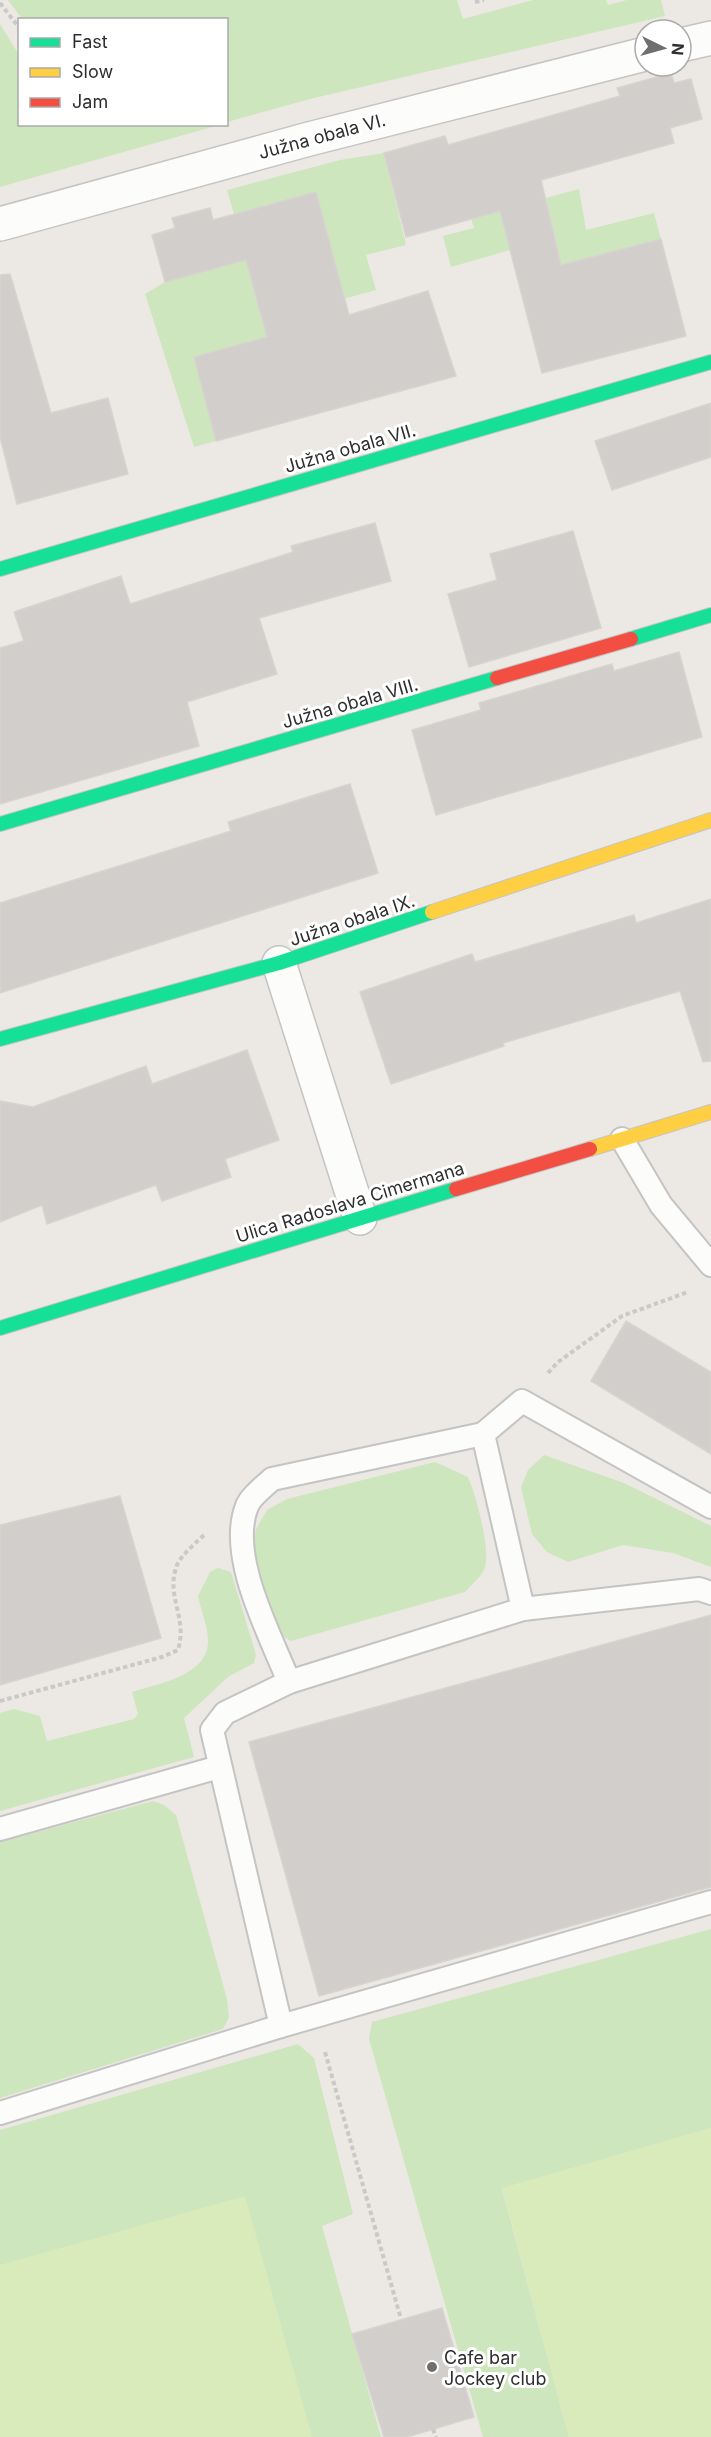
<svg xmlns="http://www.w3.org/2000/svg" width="711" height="2437" viewBox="0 0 711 2437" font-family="Inter,sans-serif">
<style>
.green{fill:#cee6be}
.pitch{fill:#d9eabb}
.building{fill:#d1cecb;stroke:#d7d4d0;stroke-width:1.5}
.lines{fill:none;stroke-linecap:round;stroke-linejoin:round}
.lane-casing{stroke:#c5c4c5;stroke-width:26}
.street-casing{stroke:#c5c4c5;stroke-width:36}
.fast-casing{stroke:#c5c4c5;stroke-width:16}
.slow-casing{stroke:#c5c4c5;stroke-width:16}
.jam-casing{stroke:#c5c4c5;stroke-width:16}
.path{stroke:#c9c9c8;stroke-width:4;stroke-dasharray:4.5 3;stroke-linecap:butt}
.lane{stroke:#fcfcfb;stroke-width:22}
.street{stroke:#fcfcfb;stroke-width:33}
.fast{stroke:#16e098;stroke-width:14}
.slow{stroke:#ffcf43;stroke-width:14}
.jam{stroke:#f24e42;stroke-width:14}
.poi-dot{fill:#706f6e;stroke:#fff;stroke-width:2}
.labels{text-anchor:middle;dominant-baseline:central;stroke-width:6;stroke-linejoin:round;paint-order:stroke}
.street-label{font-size:18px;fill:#2e2e2e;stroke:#fff}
.poi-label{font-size:18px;fill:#2e2e2e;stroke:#fff;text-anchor:start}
</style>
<rect width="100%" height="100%" fill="#ece8e4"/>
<!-- green -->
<g class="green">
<path d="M8,0H457L463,19L533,0H606L608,5L627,0H661L665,16L310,99L227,122L226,20L22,19Z"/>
<path d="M0,24L19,55L20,124L219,125L0,187Z"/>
<path d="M384,153L406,245L366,255L376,290L329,303L356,404L308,416L286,332L194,357L216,441L194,447L145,294L165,282L246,260L252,281L316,192L234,214L227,190L340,160Z"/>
<path d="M579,189L586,230L654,213L661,239L517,276L510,250L451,267L443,236L474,228L471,218Z"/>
<path d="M544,1455L624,1483L711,1526V1567L673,1553L623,1545L568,1562L547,1552L532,1534L521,1487L528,1470Z"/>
<path d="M435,1462L468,1477C476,1495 492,1552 484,1570C480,1578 470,1586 465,1592L291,1641L278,1634L252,1546L256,1529L267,1510L287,1499Z"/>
<path d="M218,1568L231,1572L256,1655L254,1663L228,1677L184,1718L194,1757L0,1811V1713L14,1709L40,1716L47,1741L134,1719L138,1714L132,1692C157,1684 208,1676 208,1641C208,1627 201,1610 198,1596L210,1572Z"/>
<path d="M153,1801L164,1805L176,1815L227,1999L229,2017L223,2029L0,2098V1842Z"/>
<path d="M711,1929V2128L502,2189L569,2437H483L369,2039L372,2022Z"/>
<path d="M298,2044L314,2058L353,2214L322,2226L381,2437H0V2130Z"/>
</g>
<!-- pitch -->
<g class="pitch">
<path d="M711,2128V2437H569L502,2188Z"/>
<path d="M245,2196L312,2437H0V2265Z"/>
</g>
<!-- building -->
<g class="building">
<path d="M671,73L674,83L691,79L702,119L670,128L674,143L541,180L561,265L661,239L686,336L542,373L500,211L406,237L384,153L445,136L448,145L620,96L617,88Z"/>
<path d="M316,192L349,315L428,291L456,376L216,441L194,357L267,337L246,260L165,282L152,235L175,228L172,218L210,208L213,220Z"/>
<path d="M10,274L51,413L108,398L128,474L17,504L0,437V275Z"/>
<path d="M711,403V457L612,490L595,441Z"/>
<path d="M375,523L391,581L259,618L277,674L187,702L199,746L0,804V648L24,641L14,612L121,576L130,604L293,552L291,546Z"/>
<path d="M573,531L601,628L469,667L448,594L497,580L490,554Z"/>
<path d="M679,652L702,737L436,815L412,730L481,710L479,703L612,664L614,671Z"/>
<path d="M350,784L378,873L0,993V903L231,831L228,822Z"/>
<path d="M711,899V1061L703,1062L680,991L503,1043L504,1046L391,1084L360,992L472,954L475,962L634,915L636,923Z"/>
<path d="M247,1050L279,1140L225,1159L231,1177L162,1201L156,1185L47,1224L42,1205L0,1222V1101L33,1107L146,1066L152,1084Z"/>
<path d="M626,1321L711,1372V1454L591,1381Z"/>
<path d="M120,1496L161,1638L0,1685V1525Z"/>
<path d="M711,1615V1887L319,1996L249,1742Z"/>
<path d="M442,2308L474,2417L407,2437H384L352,2334Z"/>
</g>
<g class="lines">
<defs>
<g id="lane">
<path d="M622,1139L661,1205L711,1265"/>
<path d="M523,1609L699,1589L711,1593"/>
<path d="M289,1682C270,1634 227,1556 247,1506C251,1496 264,1487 272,1479L483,1434"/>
<path d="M0,1829L219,1767"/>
<path d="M281,2026L212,1730L225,1713L289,1682L523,1609L483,1434L522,1401L711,1507"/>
<path d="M0,2113L281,2026L711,1902"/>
</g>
<g id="street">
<path d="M681,45L711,38"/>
<path d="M0,224L309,139L645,54"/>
<path d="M279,963L360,1218"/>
</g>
<g id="fast">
<path d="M0,569L711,362"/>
<path d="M631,639L711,615"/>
<path d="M0,824L497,678"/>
<path d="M0,1039L279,963L432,912"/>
<path d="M0,1328L456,1189"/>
</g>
<g id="slow">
<path d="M432,912L711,820"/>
<path d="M590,1149L711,1112"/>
</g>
<g id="jam">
<path d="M497,678L631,639"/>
<path d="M456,1189L590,1149"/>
</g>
</defs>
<!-- lane casing -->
<use href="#lane" class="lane-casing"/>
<!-- street casing -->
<use href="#street" class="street-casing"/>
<!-- fast casing -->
<use href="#fast" class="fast-casing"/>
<!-- slow casing -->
<use href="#slow" class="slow-casing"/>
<!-- jam casing -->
<use href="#jam" class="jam-casing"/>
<!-- path -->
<g class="path">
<path d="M475,2L484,0"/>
<path d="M0,3L20,29"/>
<path d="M548,1373L558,1362L622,1316L688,1292"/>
<path d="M0,1701L162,1657L178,1650C188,1617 165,1596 177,1565C182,1554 197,1542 206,1533"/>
<path d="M325,2052L401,2319"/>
<path d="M433,2429L436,2437"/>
</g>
<!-- lane -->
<use href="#lane" class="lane"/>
<!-- street -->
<use href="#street" class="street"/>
<!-- fast -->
<use href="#fast" class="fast"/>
<!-- slow -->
<use href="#slow" class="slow"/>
<!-- jam -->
<use href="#jam" class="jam"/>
</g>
<!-- markers -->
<circle class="poi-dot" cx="432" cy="2367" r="6"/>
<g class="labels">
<!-- street labels -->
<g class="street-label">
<text transform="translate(322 136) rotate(-15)">Južna obala VI.</text>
<text transform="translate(350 448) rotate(-16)">Južna obala VII.</text>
<text transform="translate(350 703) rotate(-16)">Južna obala VIII.</text>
<text transform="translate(352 920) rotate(-18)">Južna obala IX.</text>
<text transform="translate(350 1202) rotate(-17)">Ulica Radoslava Cimermana</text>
</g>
<!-- poi labels -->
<g class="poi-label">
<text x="444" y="2357">Cafe bar<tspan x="444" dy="21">Jockey club</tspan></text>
</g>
</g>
<!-- legend -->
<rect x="18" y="18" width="210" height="108" fill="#ffffff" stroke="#ababab" stroke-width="1.5"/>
<rect x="30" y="38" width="30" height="9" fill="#16e098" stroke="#ababab" stroke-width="1.5"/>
<text x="72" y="48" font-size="18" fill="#2e2e2e">Fast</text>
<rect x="30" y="68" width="30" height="9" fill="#ffcf43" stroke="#ababab" stroke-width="1.5"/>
<text x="72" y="78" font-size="18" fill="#2e2e2e">Slow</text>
<rect x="30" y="98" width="30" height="9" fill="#f24e42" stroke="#ababab" stroke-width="1.5"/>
<text x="72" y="108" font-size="18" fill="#2e2e2e">Jam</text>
<!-- north arrow -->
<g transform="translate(663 48) rotate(95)"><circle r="28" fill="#ffffff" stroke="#ababab" stroke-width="1.5"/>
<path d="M0-4.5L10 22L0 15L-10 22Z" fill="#706f6e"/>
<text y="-9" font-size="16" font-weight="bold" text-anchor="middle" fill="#2e2e2e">N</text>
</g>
</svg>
